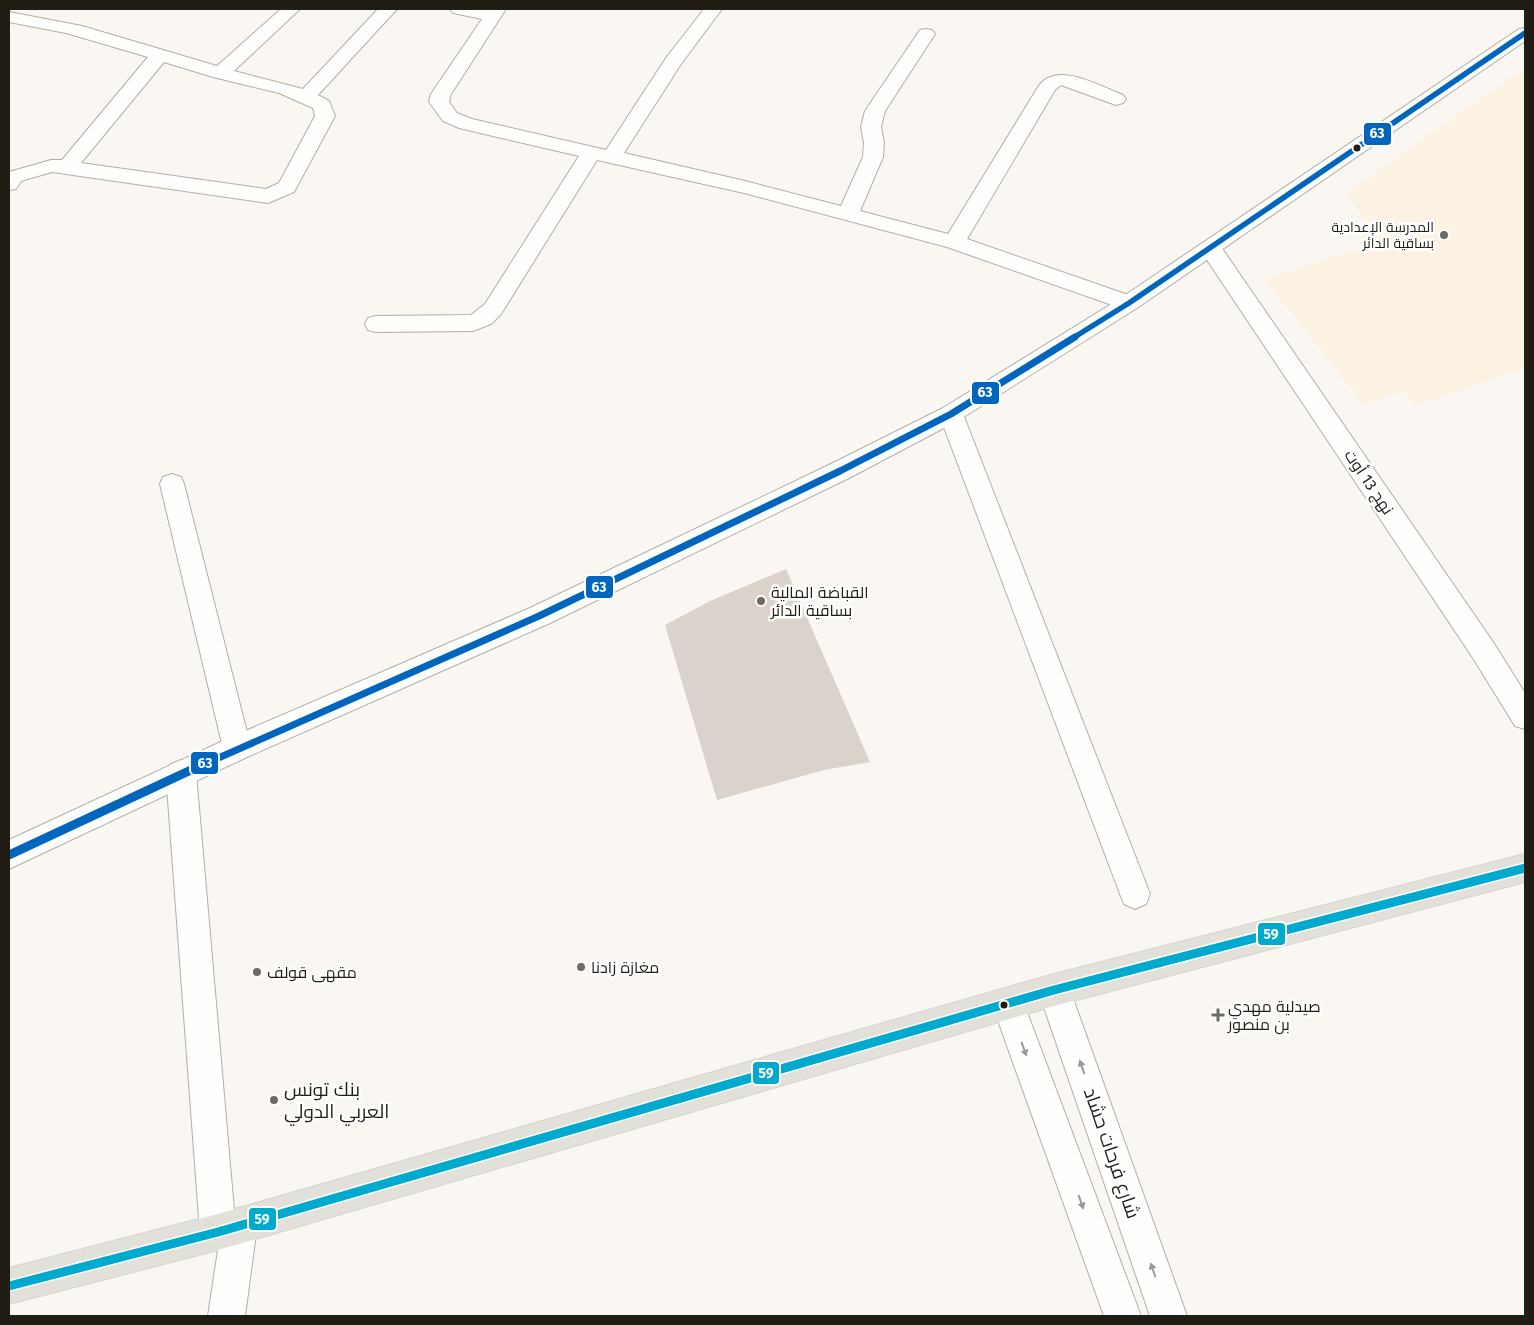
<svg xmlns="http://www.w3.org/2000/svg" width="1534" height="1325" viewBox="0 0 1534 1325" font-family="'Fira Sans',Cairo,sans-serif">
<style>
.built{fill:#fcf2e2}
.building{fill:#dad2cb}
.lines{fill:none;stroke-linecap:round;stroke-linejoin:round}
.minor-casing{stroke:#b2aea7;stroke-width:2}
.tertiary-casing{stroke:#b2aea7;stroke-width:2}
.primary-casing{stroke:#d6d3d0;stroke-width:2}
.minor{fill:#fefefd;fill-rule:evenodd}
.tertiary{fill:#fefefd;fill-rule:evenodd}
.primary{fill:#e2e1d9;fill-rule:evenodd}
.bus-1-far2-casing{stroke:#fff;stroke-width:8}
.bus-1-far1-casing{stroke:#fff;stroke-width:11}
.bus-1-casing{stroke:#fff;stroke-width:12}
.bus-2-casing{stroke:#fff;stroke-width:12}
.bus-1-far2{stroke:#0065bd;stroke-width:5.5}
.bus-1-far1{stroke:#0065bd;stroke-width:7}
.bus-1{stroke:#0065bd;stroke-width:9}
.bus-2{stroke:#00a9ce;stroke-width:9}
.oneway{fill:#9b9994}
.bus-dot{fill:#221d14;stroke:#fff;stroke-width:2}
.poi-dot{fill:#6e6962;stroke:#fff;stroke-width:2}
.labels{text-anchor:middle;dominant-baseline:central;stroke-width:5;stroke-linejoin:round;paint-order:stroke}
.far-poi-label{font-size:14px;fill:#221d14;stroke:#fff;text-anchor:end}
.street-label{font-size:16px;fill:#221d14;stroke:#fff}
.poi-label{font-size:16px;fill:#221d14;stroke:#fff;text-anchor:start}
.near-poi-label{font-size:19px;fill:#221d14;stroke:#fff;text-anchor:start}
.near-street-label{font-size:19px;fill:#221d14;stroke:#fff}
.line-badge{stroke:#fff;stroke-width:2}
.badge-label{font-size:14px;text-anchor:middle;font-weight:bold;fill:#fff}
</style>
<rect width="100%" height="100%" fill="#faf7f2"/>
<!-- built -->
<path class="built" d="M1525,68V368L1415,406L1404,392L1363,404L1265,279L1359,249L1365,220L1346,193Z"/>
<!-- building -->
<path class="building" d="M786,569L870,762L824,770L717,800L665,625L710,601Z"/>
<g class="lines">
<defs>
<g id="minor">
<path d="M281,9H300L234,71L303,89L378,9H397L318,95L329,101L335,116L294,192L268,203L52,172L21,181L16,189L9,190V172L51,160H62L148,57L66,33L9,22V12L82,26L217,66ZM164,62L213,77L279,93L313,108L315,116L279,183L266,189L81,163Z"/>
<path d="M450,9H506L451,94L449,102L457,113L472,119L606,150L666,58L704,9H722L681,64L624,153L745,181L841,206L863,157L864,143L861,127L865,111L920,30L926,29L932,30L935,34L885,111L881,127L884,143L883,157L860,211L948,234L1038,87C1056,60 1099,86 1123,95L1126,99L1123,103L1116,105L1061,85L1055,90L967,239L1137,298L1140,303L1137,308L1129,311L947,247L744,193L597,160L501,314L491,324L473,331L376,332L368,330L365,324L368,318L376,316L471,315L485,304L579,156L459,128L443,121L429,102L431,94L482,19L453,13Z"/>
<path d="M1211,242L1219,244L1493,642L1525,693V729L1515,726L1473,658L1203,254L1200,249L1203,244Z"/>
<path d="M951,405L959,408L963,414L1150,894L1146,904L1135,909L1124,904L1120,894L939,414L943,408Z"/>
<path d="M172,474L181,477L184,484L251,748L247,757L237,761L227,757L223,748L160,484L163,477Z"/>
<path d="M181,760L191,764L196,773L234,1210L239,1208L252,1213L257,1226L245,1316H208L218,1250L205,1245L200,1232L166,773L171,764Z"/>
</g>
<g id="tertiary">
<path d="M1525,28V41L1137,308L959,420L849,478L548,624L247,757L9,869V840L227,739L530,608L831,464L943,408L1121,298L1519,29Z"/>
<path d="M1054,974L1065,979L1070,990L1187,1316H1150L1038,990L1043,979Z"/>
<path d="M1008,988L1020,992L1024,1004L1141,1316H1104L992,1004L996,992Z"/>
</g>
<path id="primary" d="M1525,854V882L1054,1006L218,1250L9,1304V1268L218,1214L1054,974Z"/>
</defs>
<!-- minor casing -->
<use href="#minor" class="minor-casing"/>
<!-- tertiary casing -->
<use href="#tertiary" class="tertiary-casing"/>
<!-- primary casing -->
<use href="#primary" class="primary-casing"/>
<!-- minor -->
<use href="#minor" class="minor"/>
<!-- tertiary -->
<use href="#tertiary" class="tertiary"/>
<!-- primary -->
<use href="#primary" class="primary"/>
<defs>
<path id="bus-1-far2" d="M1073,338L1129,303L1525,33"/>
<path id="bus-1-far1" d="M189,771L539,616L840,471L951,414L1075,337"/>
<path id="bus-1" d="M9,855L191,770"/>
<path id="bus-2" d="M9,1286L218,1232L1054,990L1525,868"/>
</defs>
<!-- bus-1-far2 casing -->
<use href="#bus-1-far2" class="bus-1-far2-casing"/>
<!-- bus-1-far1 casing -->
<use href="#bus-1-far1" class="bus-1-far1-casing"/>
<!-- bus-1 casing -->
<use href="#bus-1" class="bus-1-casing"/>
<!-- bus-2 casing -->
<use href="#bus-2" class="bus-2-casing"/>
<!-- bus-1-far2 -->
<use href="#bus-1-far2" class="bus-1-far2"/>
<!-- bus-1-far1 -->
<use href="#bus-1-far1" class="bus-1-far1"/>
<!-- bus-1 -->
<use href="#bus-1" class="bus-1"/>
<!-- bus-2 -->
<use href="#bus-2" class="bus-2"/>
</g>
<!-- one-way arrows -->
<defs><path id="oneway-solid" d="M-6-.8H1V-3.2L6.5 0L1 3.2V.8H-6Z" transform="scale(1.25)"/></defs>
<g class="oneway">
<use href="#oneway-solid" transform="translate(1024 1049) rotate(70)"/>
<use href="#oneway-solid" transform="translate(1082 1067) rotate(-109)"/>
<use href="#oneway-solid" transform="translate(1081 1202) rotate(70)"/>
<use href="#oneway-solid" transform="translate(1153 1270) rotate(-109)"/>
</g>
<!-- markers -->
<g class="bus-dot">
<circle cx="1357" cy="148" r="4.5"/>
<circle cx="1004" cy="1005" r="4.5"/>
</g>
<g class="poi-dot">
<circle cx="1444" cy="235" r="5"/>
<circle cx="761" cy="601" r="5"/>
<circle cx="581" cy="967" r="5"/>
<circle cx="257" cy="972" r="5"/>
<path d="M1215.5 1007.5h5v5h5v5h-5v5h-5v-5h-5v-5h5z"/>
<circle cx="274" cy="1100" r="5"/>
</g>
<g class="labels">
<!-- far-poi labels -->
<g class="far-poi-label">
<text x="1434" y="227">المدرسة الإعدادية<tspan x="1434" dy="16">بساقية الدائر</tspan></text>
</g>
<!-- street labels -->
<g class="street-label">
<text transform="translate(1369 482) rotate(56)">نهج 13 أوت</text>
</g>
<!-- poi labels -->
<g class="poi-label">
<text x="771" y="592">القباضة المالية<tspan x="771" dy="18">بساقية الدائر</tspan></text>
<text x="591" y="967">مغازة زادنا</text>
<text x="267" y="972">مقهى قولف</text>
<text x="1228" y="1006">صيدلية مهدي<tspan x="1228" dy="18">بن منصور</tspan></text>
</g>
<!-- near-poi labels -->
<g class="near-poi-label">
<text x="284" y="1089">بنك تونس<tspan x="284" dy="22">العربي الدولي</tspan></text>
</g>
<!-- near-street labels -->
<g class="near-street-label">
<text transform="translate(1112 1153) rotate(71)">شارع فرحات حشاد</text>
</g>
</g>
<g class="line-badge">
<rect x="1363" y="122" width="29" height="24" rx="5" fill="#0065bd"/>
<rect x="971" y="381" width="29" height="24" rx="5" fill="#0065bd"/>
<rect x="585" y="575" width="29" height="24" rx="5" fill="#0065bd"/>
<rect x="190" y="751" width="29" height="24" rx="5" fill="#0065bd"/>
<rect x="1257" y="922" width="29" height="24" rx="5" fill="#00a9ce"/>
<rect x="752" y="1061" width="28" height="24" rx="5" fill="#00a9ce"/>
<rect x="248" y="1207" width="29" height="24" rx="5" fill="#00a9ce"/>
</g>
<g class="badge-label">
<text x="1377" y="138">63</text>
<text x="985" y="397">63</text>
<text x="599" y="592">63</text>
<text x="205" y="768">63</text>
<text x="1271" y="939">59</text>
<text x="766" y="1078">59</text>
<text x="262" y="1224">59</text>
</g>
<!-- border -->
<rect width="1534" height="1325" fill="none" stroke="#221d14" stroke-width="20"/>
</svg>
